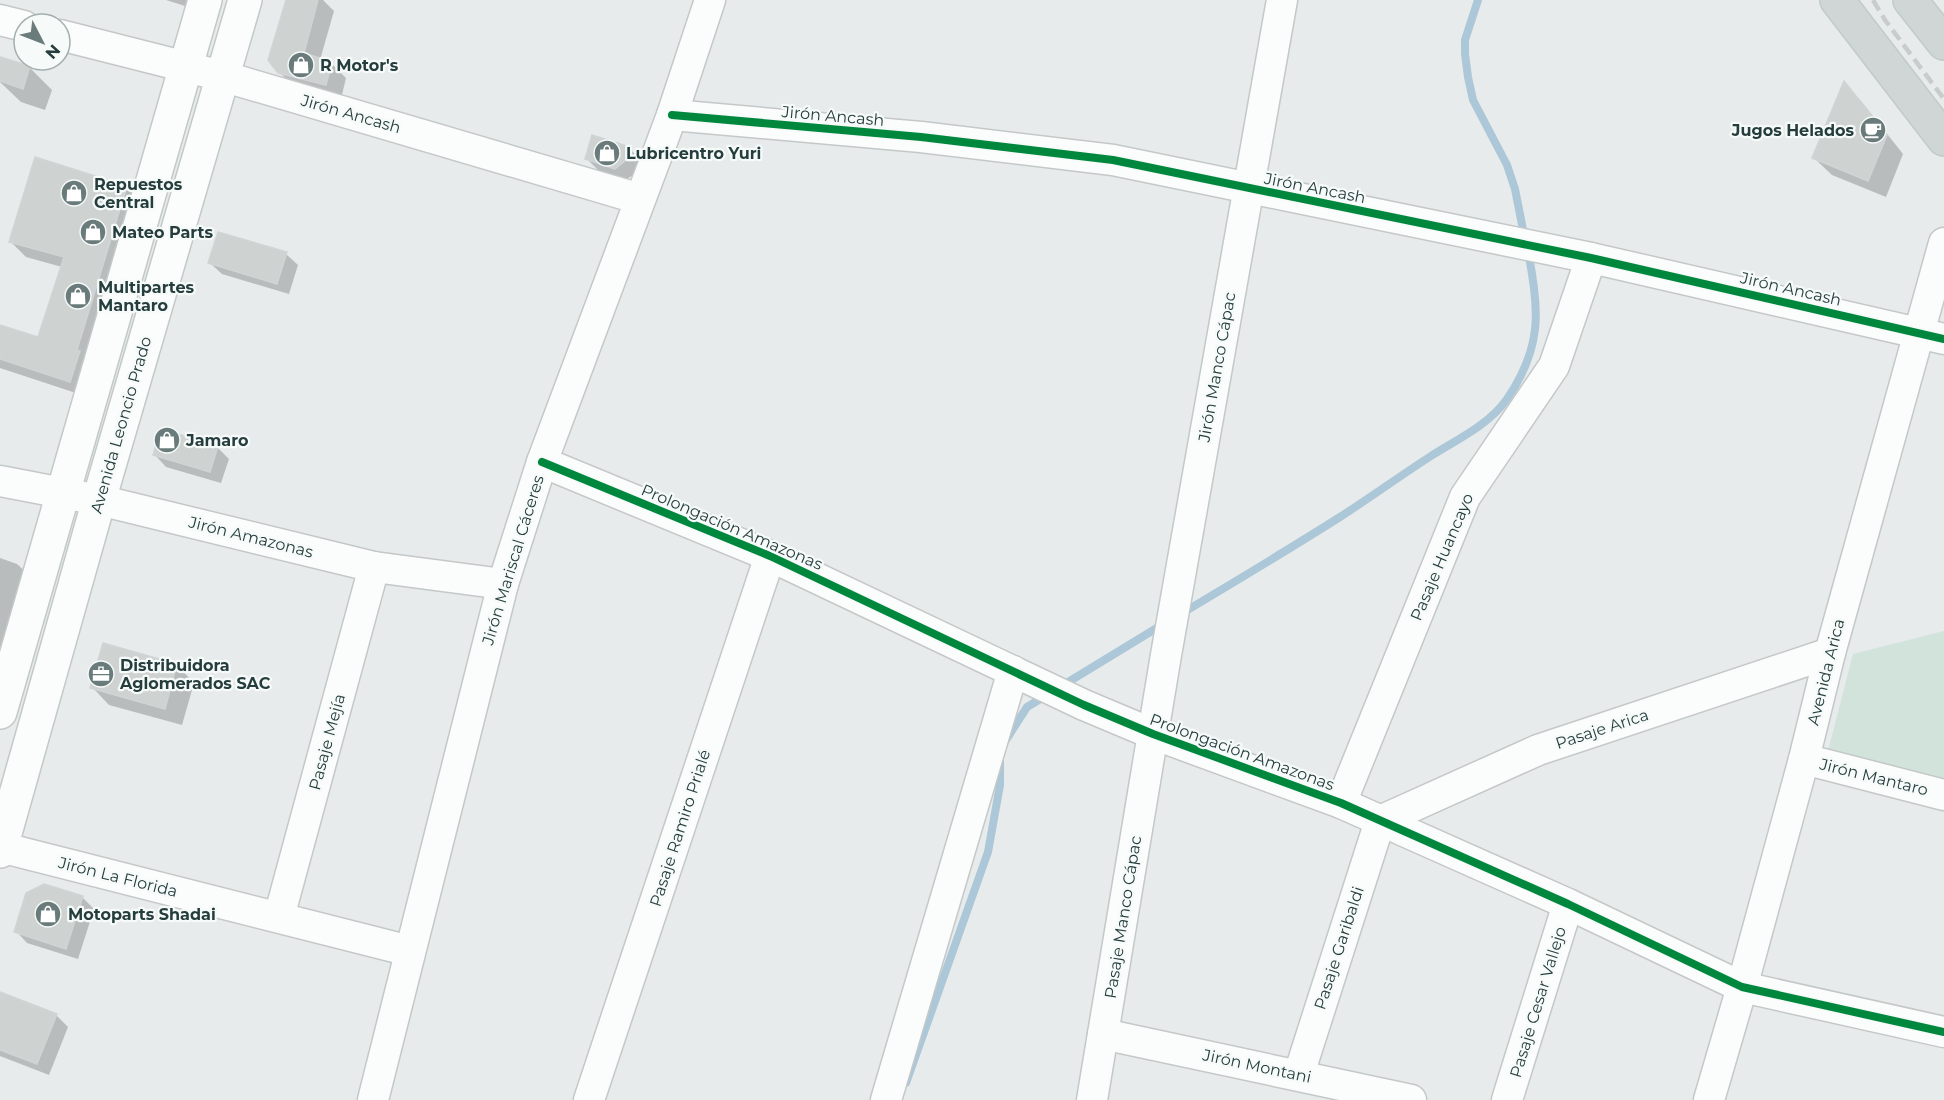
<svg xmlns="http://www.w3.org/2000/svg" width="1944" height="1100" viewBox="0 0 1944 1100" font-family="Montserrat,sans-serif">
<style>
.green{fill:#d2e3db}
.shadow{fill:#0003}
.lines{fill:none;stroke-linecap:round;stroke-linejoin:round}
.stream{stroke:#acc7d7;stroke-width:8}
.building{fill:#ced3d2;stroke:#d0d4d4;stroke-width:1.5}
.street-casing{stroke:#c4c8c8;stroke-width:33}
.secondary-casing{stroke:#c3c9c8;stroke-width:36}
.primary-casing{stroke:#c2caca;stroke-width:36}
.street{stroke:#fbfcfc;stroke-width:30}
.secondary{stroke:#fbfcfc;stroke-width:33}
.primary{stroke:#d0d6d6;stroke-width:33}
.rail{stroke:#c8cccc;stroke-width:4.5;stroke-dasharray:12 6;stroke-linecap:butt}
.cycleway-casing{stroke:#f6faf9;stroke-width:11}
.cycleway{stroke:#00873e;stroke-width:8}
.labels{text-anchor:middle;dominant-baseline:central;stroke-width:4.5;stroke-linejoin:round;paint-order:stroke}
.poi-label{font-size:16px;font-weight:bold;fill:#253e3d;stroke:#f6faf9;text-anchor:start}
.street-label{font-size:16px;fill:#253e3d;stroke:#f6faf9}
</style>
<rect width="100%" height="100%" fill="#e7ebeb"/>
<!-- green -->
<path class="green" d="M1944,631V781L1828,751L1853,654Z"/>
<!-- shadow -->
<g class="shadow">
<path d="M166,0H204L201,11Z"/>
<path d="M287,0H323L334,11L320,60L331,63L346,78L341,99L295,87L279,72Z"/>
<path d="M29,67L52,90L45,110L21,102L0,82V73Z"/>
<path d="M1844,84L1861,101L1903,154L1886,197L1832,175L1814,158Z"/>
<path d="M629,148L641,160L636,173L627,179L598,170L587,159Z"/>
<path d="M126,187L141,202L85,396L0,368V327L39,339L62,267L26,257L11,242Z"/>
<path d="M286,254L298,265L289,294L222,274L210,263Z"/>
<path d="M217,447L229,459L221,483L166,467L155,455Z"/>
<path d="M0,558L17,564L29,575L0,666Z"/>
<path d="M177,665L194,683L182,725L109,705L92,687Z"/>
<path d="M82,897L94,909L78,959L27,943L16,931Z"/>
<path d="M0,1005L56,1015L68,1027L49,1075L0,1056Z"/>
</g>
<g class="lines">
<!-- stream -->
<g class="stream">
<path d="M1478,0L1465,40V54L1468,77L1473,100L1507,165L1515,189L1525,240"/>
<path d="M1181,614C1234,582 1288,550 1340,517C1371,497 1400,476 1431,456C1456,440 1489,425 1507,399C1542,348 1540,310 1528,252"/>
<path d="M1060,687L1165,623"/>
<path d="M1006,740L1027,707L1047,695"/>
<path d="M906,1083L988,852L1000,785V758"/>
</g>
</g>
<!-- building -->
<g class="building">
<path d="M286,0H318L304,53L332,62L326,85L278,73L268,60Z"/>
<path d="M0,57L30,66L23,89L0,81Z"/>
<path d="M1844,81L1887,135L1868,181L1812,158Z"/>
<path d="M592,135L630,147L625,161L615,169L585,159Z"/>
<path d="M35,157L127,186L77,350L80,351L70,382L0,359V325L38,337L64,257L9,242Z"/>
<path d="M218,232L287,252L277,284L208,263Z"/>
<path d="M161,429L218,446L210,472L153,455Z"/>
<path d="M103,643L177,664L165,709L90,688Z"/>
<path d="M44,884L83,896L66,949L14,932L26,893Z"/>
<path d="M0,992L57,1014L37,1064L0,1050Z"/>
</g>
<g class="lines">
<defs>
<g id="street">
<path d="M0,20L24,26"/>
<path d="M60,35L222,76L640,199"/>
<path d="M672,115L921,137L1113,160L1591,258L1944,339"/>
<path d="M542,462L770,556L1084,705L1153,734L1341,803L1568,904L1742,987L1944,1032"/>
<path d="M0,481L99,500L374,567L503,584"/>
<path d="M1804,759L1944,795"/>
<path d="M1341,803L1465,497L1554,366L1591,258"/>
<path d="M0,847L410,951"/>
<path d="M279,917L374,567"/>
<path d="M1103,1034L1411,1100"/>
<path d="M1299,1074L1380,821L1538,750L1830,653"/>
<path d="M373,1100L503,584L542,462L672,115L710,0"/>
<path d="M589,1100L770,556"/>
<path d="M886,1100L1013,671"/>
<path d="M1092,1100L1166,655L1282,0"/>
<path d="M1507,1100L1568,904"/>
<path d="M1709,1100L1742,987L1804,759L1830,653L1944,243"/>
</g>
<g id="secondary">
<path d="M0,712L205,0"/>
<path d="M0,851L99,500L245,0"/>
</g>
<g id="primary">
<path d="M1837,0L1944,139"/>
<path d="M1910,0L1944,43"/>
</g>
</defs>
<!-- street casing -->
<use href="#street" class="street-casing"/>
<!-- secondary casing -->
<use href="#secondary" class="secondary-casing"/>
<!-- primary casing -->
<use href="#primary" class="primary-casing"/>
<!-- street -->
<use href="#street" class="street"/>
<!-- secondary -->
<use href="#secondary" class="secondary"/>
<!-- primary -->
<use href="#primary" class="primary"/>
<!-- rail -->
<path class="rail" d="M1873,0L1885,20L1944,99"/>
<defs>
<g id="cycleway">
<path d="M672,115L921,137L1113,160L1591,258L1944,339"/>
<path d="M542,462L770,556L1084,705L1153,734L1341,803L1568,904L1742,987L1944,1032"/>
</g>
</defs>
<!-- cycleway casing -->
<use href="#cycleway" class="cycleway-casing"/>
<!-- cycleway -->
<use href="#cycleway" class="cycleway"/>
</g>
<!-- icons -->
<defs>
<symbol id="shop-disc" viewBox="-11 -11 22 22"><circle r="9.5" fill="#697b7a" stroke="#f6faf9"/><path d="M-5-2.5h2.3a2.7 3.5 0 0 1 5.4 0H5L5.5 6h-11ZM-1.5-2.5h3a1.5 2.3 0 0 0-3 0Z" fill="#fff"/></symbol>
<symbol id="cafe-disc" viewBox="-11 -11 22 22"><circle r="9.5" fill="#697b7a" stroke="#f6faf9"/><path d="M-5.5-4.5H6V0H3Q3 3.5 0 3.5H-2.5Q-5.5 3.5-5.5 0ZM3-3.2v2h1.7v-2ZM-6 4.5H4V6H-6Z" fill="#fff"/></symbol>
<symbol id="office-disc" viewBox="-11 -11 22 22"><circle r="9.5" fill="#697b7a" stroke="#f6faf9"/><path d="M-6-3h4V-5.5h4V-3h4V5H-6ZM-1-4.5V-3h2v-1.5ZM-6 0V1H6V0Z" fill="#fff"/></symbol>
</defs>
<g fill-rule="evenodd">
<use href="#shop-disc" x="286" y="50" width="30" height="30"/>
<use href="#cafe-disc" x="1858" y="115" width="30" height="30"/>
<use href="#shop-disc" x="592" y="138" width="30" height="30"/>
<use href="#shop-disc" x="59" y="178" width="30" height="30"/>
<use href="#shop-disc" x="78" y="217" width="30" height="30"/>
<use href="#shop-disc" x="63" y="281" width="30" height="30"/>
<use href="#shop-disc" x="152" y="425" width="30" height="30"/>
<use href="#office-disc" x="86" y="659" width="30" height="30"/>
<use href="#shop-disc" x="33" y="899" width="30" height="30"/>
</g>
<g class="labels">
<!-- poi labels -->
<g class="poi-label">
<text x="320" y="65">R Motor's</text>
<text x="1854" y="130" text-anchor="end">Jugos Helados</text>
<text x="626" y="153">Lubricentro Yuri</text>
<text x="94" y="184">Repuestos<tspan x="94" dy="18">Central</tspan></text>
<text x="112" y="232">Mateo Parts</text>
<text x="98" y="287">Multipartes<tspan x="98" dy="18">Mantaro</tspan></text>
<text x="186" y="440">Jamaro</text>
<text x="120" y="665">Distribuidora<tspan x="120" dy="18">Aglomerados SAC</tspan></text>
<text x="68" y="914">Motoparts Shadai</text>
</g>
<!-- street labels -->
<g class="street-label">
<text transform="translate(351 114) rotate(16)">Jirón Ancash</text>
<text transform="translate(833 116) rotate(5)">Jirón Ancash</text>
<text transform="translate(1315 188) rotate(11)">Jirón Ancash</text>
<text transform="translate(1791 289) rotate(13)">Jirón Ancash</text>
<text transform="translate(1217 367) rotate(-80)">Jirón Manco Cápac</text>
<text transform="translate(121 425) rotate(-74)">Avenida Leoncio Prado</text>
<text transform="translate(732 527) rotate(23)">Prolongación Amazonas</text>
<text transform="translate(251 537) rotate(14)">Jirón Amazonas</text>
<text transform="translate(1442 557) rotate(-67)">Pasaje Huancayo</text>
<text transform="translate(513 560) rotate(-73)">Jirón Mariscal Cáceres</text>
<text transform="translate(1826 672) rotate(-76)">Avenida Arica</text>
<text transform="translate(1602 729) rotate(-18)">Pasaje Arica</text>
<text transform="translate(327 742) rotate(-75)">Pasaje Mejía</text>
<text transform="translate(1242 752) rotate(20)">Prolongación Amazonas</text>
<text transform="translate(1874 777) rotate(14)">Jirón Mantaro</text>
<text transform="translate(680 828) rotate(-72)">Pasaje Ramiro Prialé</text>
<text transform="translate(118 877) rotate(14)">Jirón La Florida</text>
<text transform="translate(1123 917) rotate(-81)">Pasaje Manco Cápac</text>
<text transform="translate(1339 948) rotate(-72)">Pasaje Garibaldi</text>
<text transform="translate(1538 1002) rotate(-73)">Pasaje Cesar Vallejo</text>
<text transform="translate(1257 1066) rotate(12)">Jirón Montani</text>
</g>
</g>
<!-- north arrow -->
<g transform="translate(42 42) rotate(132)"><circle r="28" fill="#f6faf9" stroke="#a2afae" stroke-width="1.5"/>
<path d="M0-4.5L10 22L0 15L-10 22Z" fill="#697b7a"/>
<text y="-9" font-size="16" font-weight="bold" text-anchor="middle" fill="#253e3d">N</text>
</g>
</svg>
